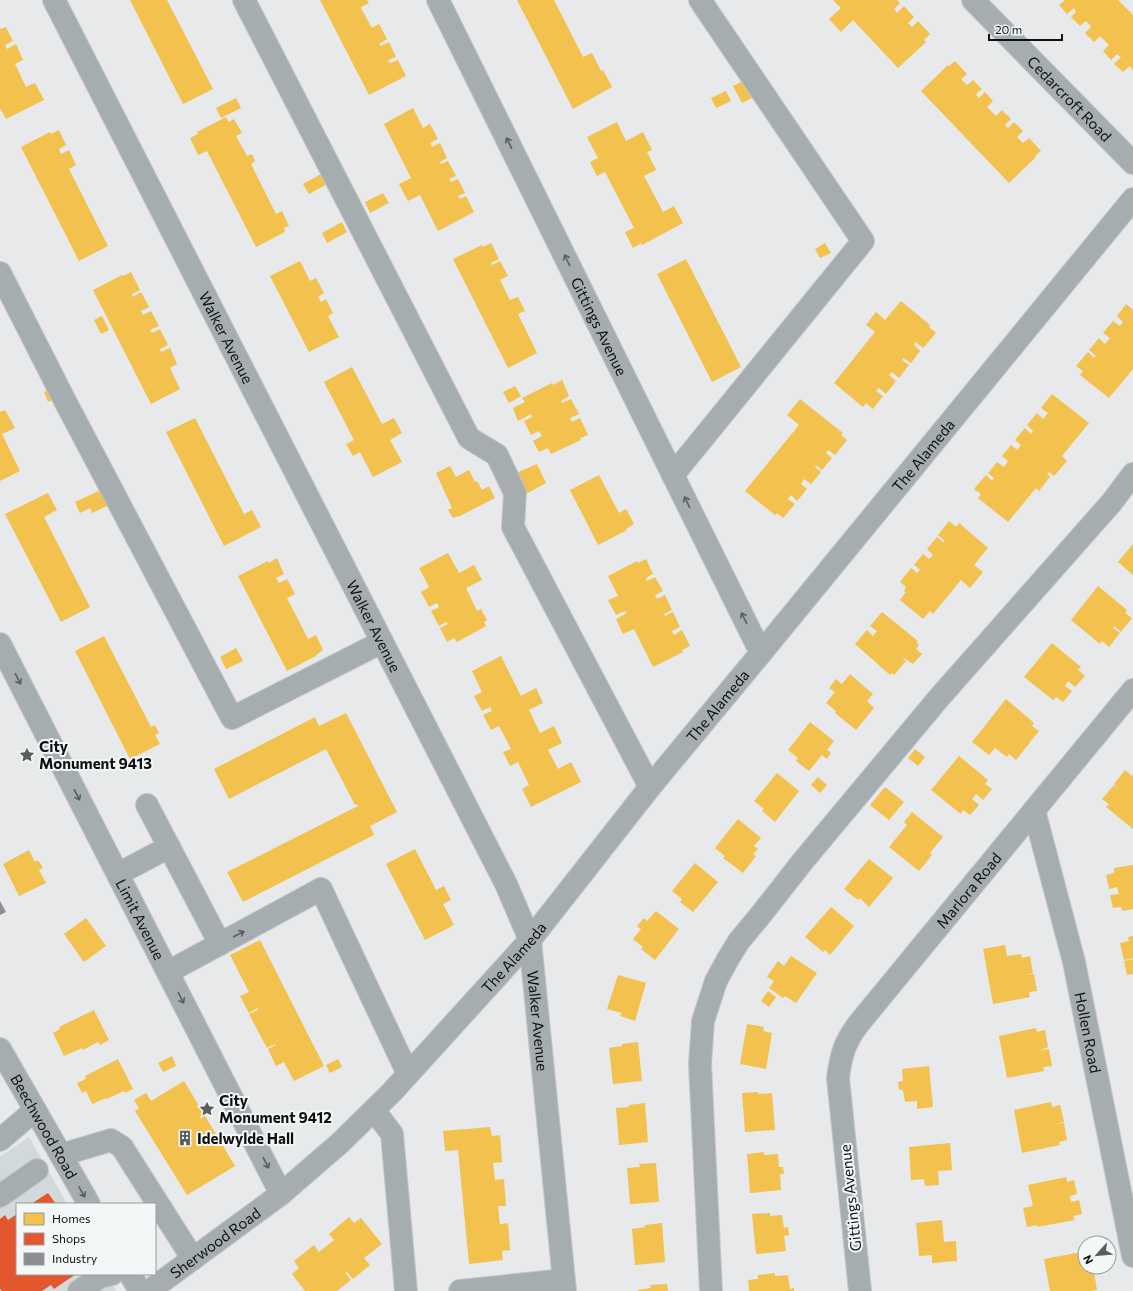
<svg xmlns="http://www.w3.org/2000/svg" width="1133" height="1291" viewBox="0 0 1133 1291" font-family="Commissioner,sans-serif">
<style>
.built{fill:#d2d9db}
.homes{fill:#f2c14e}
.shops{fill:#e4572e}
.industry{fill:#8d8d92}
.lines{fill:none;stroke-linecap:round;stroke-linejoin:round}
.minor-casing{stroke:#c5c6c6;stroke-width:24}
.minor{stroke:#a6adb1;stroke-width:22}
.oneway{stroke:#5a5e60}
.labels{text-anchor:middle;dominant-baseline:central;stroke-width:4;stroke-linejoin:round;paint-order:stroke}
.street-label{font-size:15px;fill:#0f1010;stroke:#f3f7f8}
.poi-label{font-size:15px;font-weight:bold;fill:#0f1010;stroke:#f3f7f8;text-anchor:start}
</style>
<rect width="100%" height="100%" fill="#e7e9ea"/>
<!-- built -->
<path class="built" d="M29,1137L67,1204H17V1274H107L116,1291H0V1157Z"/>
<!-- homes -->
<g class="homes">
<path d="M130,0H167L213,89L183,104Z"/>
<path d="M320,0H367L369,3L361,7L362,10L372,28L379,24L387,39L379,44L381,46L389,42L396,57L388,60L390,63L398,60L406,76L369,95Z"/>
<path d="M517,0H554L583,57L592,53L601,71L603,70L612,87L573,109Z"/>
<path d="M833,0H897L900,3L894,9L897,13L904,6L914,17L908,23L912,27L918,21L930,34L924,40L926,42L898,68L853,20L841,32L829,19L841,8Z"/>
<path d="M1065,0H1118L1133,15V70L1130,66L1123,72L1114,64L1121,57L1119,56L1117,54L1111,60L1103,51L1109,45L1100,36L1094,42L1085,33L1091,27L1089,24L1086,21L1080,26L1071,17L1076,12L1074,8L1067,14L1059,5Z"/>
<path d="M6,27L13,41L5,45L7,49L16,44L23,60L15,64L26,87L35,83L44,100L6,119L0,108V29Z"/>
<path d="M955,61L967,74L961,79L967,85L973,80L982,89L976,94L979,98L985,92L993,101L987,107L996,116L1002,110L1011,119L1005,125L1008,128L1014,122L1023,131L1017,137L1023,143L1029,138L1041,151L1035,156L1036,157L1009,183L921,91L948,65L949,66Z"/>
<path d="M749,78L758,95L742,103L733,86Z"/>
<path d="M726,91L731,101L716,108L711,98Z"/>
<path d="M236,98L241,108L221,118L216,108Z"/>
<path d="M413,108L423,128L430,124L438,139L430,143L432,147L440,143L447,158L440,162L441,164L448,161L456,176L449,179L451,182L458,179L465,193L458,196L459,198L460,199L466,196L474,212L438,231L420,195L408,201L399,184L411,178L384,124Z"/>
<path d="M226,117L229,122L234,119L242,133L236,136L247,156L252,154L255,161L251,164L276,214L282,211L289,226L284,228L285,232L256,247L207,151L198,155L190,138L198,134L197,132Z"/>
<path d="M617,122L626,141L643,132L652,150L647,152L656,170L644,176L663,212L674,206L683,223L642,245L641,243L633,248L625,232L634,228L605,172L597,176L590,162L598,158L587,137Z"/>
<path d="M59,130L66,145L59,149L61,154L69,150L76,165L69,169L108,246L79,261L21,147L50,132L51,134Z"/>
<path d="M323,173L329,183L309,194L303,184Z"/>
<path d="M383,193L389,203L370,213L365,202Z"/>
<path d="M342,222L347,232L327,243L322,233Z"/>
<path d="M491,243L499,259L491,263L492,265L500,261L508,276L500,280L510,300L518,297L525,311L518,314L537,353L508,368L453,259L482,245L483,247Z"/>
<path d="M825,243L831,253L820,258L815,249Z"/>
<path d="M686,259L741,367L712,382L657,274Z"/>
<path d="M300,261L310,281L316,278L324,293L318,297L321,302L326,299L333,313L328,316L339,337L309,352L270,276Z"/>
<path d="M131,272L140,290L132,294L133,297L141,292L149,307L141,311L143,315L151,311L159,326L150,330L152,333L160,329L168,345L160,349L161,352L170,348L177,364L170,368L180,389L151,404L93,290L122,275L123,276Z"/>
<path d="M901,301L930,325L929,327L936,333L923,348L916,342L914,345L920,351L911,363L903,358L902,360L909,365L899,378L892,372L889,375L896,381L886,394L879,388L876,391L883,396L873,409L866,403L863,407L834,383L875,332L866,325L876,312L885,320Z"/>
<path d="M1126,304L1133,310V369L1109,398L1080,375L1083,371L1076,366L1088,352L1094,358L1096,356L1089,350L1099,338L1105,344L1110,338L1103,333L1113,321L1120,326L1123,322L1117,316Z"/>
<path d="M102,316L109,330L101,334L94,320Z"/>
<path d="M352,367L382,424L394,418L402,433L390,440L402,462L373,477L360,452L353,456L346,444L354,440L324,382Z"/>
<path d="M562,380L569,396L561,401L562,403L571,399L579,414L570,418L572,422L580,418L588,435L580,438L581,440L551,454L548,448L539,452L533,441L542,436L539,431L531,435L524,421L532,417L531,414L518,421L513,408L525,402L522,398L552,383L553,385Z"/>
<path d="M515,386L521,396L509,403L503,392Z"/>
<path d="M55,387L59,397L48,402L44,392Z"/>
<path d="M1052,394L1089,423L1062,456L1067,461L1054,476L1049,472L1047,474L1050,477L1039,491L1036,488L1008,522L978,498L981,494L974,489L986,475L992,481L994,478L988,473L997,462L1004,467L1008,461L1002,456L1011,445L1017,450L1021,445L1015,440L1025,428L1031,434L1033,431L1027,425L1037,413L1043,419L1048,413L1041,408Z"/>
<path d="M800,399L843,433L841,435L847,440L835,455L828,450L826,453L832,458L822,470L816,465L815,467L821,472L811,484L804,479L801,484L807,489L797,501L791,495L788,499L795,504L783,518L777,513L775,515L745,491L799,425L787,415Z"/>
<path d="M5,410L15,428L2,434L20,471L0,481V412Z"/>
<path d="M195,418L244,514L252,510L261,527L224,546L166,432Z"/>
<path d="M537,464L546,483L526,494L516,473Z"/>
<path d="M450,466L456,477L469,470L475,482L477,481L482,490L489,486L495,498L458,517L457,516L453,518L448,510L452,508L436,473Z"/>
<path d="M599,475L619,513L626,509L634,524L626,529L627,530L598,545L570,490Z"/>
<path d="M105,488L113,503L92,513L90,508L80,513L75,502Z"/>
<path d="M48,493L57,510L44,517L90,607L61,622L5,514Z"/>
<path d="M949,521L956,527L959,523L988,548L974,565L983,572L970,588L961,580L933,614L930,611L923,619L900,600L906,592L904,591L906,587L900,582L911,568L917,573L920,570L914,565L923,554L929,559L933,555L927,549L937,537L943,542L945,541L938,535Z"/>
<path d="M1133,544V575L1118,562Z"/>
<path d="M448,553L459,573L474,565L482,580L466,588L477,611L481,609L487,620L484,622L486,626L457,642L454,638L447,642L440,628L448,624L446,622L439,626L431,611L439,607L437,603L429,607L421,592L429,587L419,568Z"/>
<path d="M277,558L284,574L276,578L279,583L287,579L295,594L287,598L308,639L316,635L323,650L316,655V656L287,671L238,576L268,561L269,563Z"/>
<path d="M646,559L653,574L646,578L647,581L655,577L663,591L655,595L657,599L665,595L672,610L664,614L665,616L673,612L680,627L672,631L674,635L682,630L690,646L682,650L683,652L653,667L634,629L623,634L616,619L627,613L625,611L616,615L608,600L618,596L608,576L637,561L638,563Z"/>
<path d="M1098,586L1127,610L1125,613L1132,618L1121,632L1114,626L1113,628L1120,633L1109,647L1102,641L1100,644L1071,620Z"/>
<path d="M882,612L918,641L916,642L919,645L916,649L922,654L913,664L904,658L903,659L906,661L894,675L892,673L890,675L855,644L867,630L873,636L877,631L870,626Z"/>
<path d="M104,636L151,727L155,725L159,733L155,735L160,744L130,759L75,651Z"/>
<path d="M1052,643L1081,667L1078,670L1085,676L1075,687L1068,681L1065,686L1072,691L1063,702L1056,697L1053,700L1024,677Z"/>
<path d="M236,648L243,661L226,669L220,657Z"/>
<path d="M501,656L521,696L536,688L543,703L529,710L540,733L554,726L562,743L548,750L558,769L571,762L581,782L531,807L522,789L529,785L518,762L510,766L503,752L511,749L499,726L491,730L483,715L492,711L490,707L482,711L474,696L482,692L472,671Z"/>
<path d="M850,674L873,694L867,701L874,708L856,730L835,713L836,711L826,703L835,692L829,688L836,679L842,684Z"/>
<path d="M1006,699L1034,723L1032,726L1039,731L1016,760L1009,754L1007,757L995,748L989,755L972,742Z"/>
<path d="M346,713L397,812L370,826L374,835L243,902L227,872L358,806L357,804L355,805L326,749L229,799L214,769L315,717L319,726Z"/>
<path d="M810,722L834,741L827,750L831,753L827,759L822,755L809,771L796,761L798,758L788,750Z"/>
<path d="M915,749L925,757L918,766L908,758Z"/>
<path d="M959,756L988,780L985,784L992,789L983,800L976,794L972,799L979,805L970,815L963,810L961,814L931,790Z"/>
<path d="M1125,770L1132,776L1133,774V829L1106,807L1109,804L1102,799L1114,785L1120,790L1114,784Z"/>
<path d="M777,773L799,791L775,822L762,811L764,809L754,801Z"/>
<path d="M818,777L827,785L820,793L811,785Z"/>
<path d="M885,787L904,802L889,820L870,805Z"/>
<path d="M912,812L943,837L930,853L932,855L919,871L889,847L907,825L904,822Z"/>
<path d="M738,819L761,838L754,846L758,849L753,854L756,856L743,873L723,858L725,856L715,848Z"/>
<path d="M415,849L436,890L444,886L451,900L443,904L454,925L425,940L386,864Z"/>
<path d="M29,850L35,862L38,860L43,868L39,870L46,883L19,896L3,864Z"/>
<path d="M869,859L893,878L869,907L860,898L858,900L844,889Z"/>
<path d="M695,863L718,882L693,912L680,902L682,899L672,891Z"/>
<path d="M1133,865V909L1122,911L1121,907L1113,908L1110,895L1119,894L1117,887L1109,889L1106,875L1114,873V868Z"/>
<path d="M831,907L854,926L830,955L825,950L823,952L805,937Z"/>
<path d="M656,911L679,929L655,960L641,949L643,947L633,939L641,929L637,926L644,918L647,921Z"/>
<path d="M86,918L106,946L84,962L64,934Z"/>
<path d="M1133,936V958L1124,960L1120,943L1129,941L1128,937Z"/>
<path d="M260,940L324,1066L294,1081L284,1062L276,1066L268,1049L276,1045L275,1044L267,1048L249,1014L258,1010L257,1008L249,1013L240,996L249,992L230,955Z"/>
<path d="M1005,945L1007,956L1021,954L1022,958L1030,956L1033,973L1025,975L1034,974L1037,991L1029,992L1030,997L993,1004L983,949Z"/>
<path d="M791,956L817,973L796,1003L785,996L783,998L769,988L774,981L767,977L778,961L784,966Z"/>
<path d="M1133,959V974L1127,975L1124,961Z"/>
<path d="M618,975L646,983L635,1021L620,1016L622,1013L607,1009Z"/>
<path d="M768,991L776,997L769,1007L761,1001Z"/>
<path d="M94,1010L109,1040L100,1045L98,1042L83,1050L82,1048L64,1056L53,1033L60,1029L59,1027Z"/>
<path d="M747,1024L764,1027L763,1031L772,1033L766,1069L740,1064Z"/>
<path d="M1036,1028L1037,1032L1045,1030L1048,1047L1040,1050L1049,1049L1052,1066L1043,1067L1044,1071L1007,1078L999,1036Z"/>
<path d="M638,1042L642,1081L613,1084L609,1048L622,1046V1044Z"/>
<path d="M172,1056L176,1066L163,1072L158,1063Z"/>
<path d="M118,1059L133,1089L125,1093L124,1091L107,1099L106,1098L92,1104L86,1091L82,1093L77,1083L86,1079L85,1076Z"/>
<path d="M338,1059L342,1067L330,1073L326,1065Z"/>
<path d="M929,1066L933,1107L917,1109V1101L905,1102L903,1090H899L898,1082L903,1081L902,1069Z"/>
<path d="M184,1081L235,1166L187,1195L135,1111L139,1108L134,1100L146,1093L151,1101Z"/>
<path d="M758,1092V1094L772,1093L775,1130L745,1132L742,1093Z"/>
<path d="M1051,1102L1052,1107L1060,1105L1064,1122L1055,1124L1064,1123L1067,1140L1059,1142L1060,1145L1022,1153L1014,1110Z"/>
<path d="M645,1103L648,1142L619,1145L616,1108L629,1107V1105Z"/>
<path d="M490,1127L492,1136L500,1135L502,1162L493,1163L495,1180L504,1179L506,1206H498L499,1216L500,1224L508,1223L510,1250L502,1251L503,1260L469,1264L458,1150L445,1151L443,1131Z"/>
<path d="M950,1143L952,1170L938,1171L939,1185L925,1186L924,1179L911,1180L909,1147Z"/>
<path d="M764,1152V1155L778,1154L779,1167H783L784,1174H780L781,1190L750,1193L747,1154Z"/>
<path d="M656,1163L659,1202L630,1204L627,1168L640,1167L639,1164Z"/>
<path d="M1066,1177L1067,1182L1074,1180L1077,1194L1070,1196L1071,1202L1079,1200L1082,1214L1073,1216L1075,1220L1037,1227V1225L1027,1227L1023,1208L1033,1206L1028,1185Z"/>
<path d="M770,1213V1216L782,1215L784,1228L788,1227L789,1235L784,1236L786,1251L756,1254L752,1214Z"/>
<path d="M349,1217L354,1223L361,1218L382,1244L364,1258L370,1265L353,1279L347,1272L345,1273L351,1280L337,1291H305L292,1274L299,1268L294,1261L314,1245L319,1252L334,1240L329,1234Z"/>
<path d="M942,1220L944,1242L956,1241L957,1261L932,1263V1255L919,1256L916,1223Z"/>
<path d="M662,1223L665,1262L635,1265L632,1229L645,1227V1225Z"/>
<path d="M1081,1252L1082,1256L1085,1255V1267H1093L1094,1271L1085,1273L1094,1272L1097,1290L1091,1291H1050L1044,1259Z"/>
<path d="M775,1273V1276L788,1275L790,1289L794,1288V1291H749L748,1280L758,1279V1275Z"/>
<path d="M667,1284L668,1291H638V1290L651,1288L650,1285Z"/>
</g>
<!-- shops -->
<g class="shops">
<path d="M48,1193L56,1204H31Z"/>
<path d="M17,1214V1274H76L54,1289L51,1285L42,1291H2L0,1289V1219L5,1215L8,1220Z"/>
</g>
<!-- industry -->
<path class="industry" d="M0,901L6,912L0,915Z"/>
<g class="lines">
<defs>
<g id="minor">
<path id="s1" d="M54,0L506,884L530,940L565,1291"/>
<path d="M244,0L469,438L497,455L515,493L513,527L650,787"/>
<path id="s2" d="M438,0L761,653"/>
<path id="s3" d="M973,0L1133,163"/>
<path d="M0,273L65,401L232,718L382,642"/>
<path d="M673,475L863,241L700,0"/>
<path id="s4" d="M0,644L281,1194"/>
<path d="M147,805L220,944"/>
<path id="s5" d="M1034,810L1074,962L1133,1256"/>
<path d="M118,874L169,847"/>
<path d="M168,972L321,889L408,1074"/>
<path id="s6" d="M0,1049L89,1204"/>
<path d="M374,1110L392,1134L406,1291"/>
<path d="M0,1140L35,1110"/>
<path d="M61,1155L111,1140L122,1147L193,1259"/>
<path d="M0,1196L37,1170"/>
<path d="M130,1274L140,1291"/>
<path d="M79,1291L100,1277L112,1274"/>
<path id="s7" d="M149,1291L281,1194L340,1143L392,1092L530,940L650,787L761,653L1133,199"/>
<path d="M460,1291L564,1280"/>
<path d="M711,1291L700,1064L703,1021L716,981L728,959L739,941L759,917L803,861L938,699L1112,502L1133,474"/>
<path id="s8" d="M860,1291L838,1078C841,1054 845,1041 860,1022L1133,690"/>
</g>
</defs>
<!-- minor casing -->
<use href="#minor" class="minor-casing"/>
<!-- minor -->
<use href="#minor" class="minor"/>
</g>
<!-- one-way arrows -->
<defs><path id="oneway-shaft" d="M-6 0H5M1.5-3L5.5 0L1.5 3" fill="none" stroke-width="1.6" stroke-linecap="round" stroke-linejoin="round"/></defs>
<g class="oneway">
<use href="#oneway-shaft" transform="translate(509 143) rotate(-116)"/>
<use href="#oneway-shaft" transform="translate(567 260) rotate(-116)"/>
<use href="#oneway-shaft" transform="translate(687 502) rotate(-116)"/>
<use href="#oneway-shaft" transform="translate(744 618) rotate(-116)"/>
<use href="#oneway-shaft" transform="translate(18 679) rotate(63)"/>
<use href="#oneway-shaft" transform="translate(77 795) rotate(63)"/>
<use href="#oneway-shaft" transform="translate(239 934) rotate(-28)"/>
<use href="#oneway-shaft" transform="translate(181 998) rotate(63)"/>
<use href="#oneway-shaft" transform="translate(266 1163) rotate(63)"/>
<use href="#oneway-shaft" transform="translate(82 1192) rotate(60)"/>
</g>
<!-- icons -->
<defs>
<symbol id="sight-bare" viewBox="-9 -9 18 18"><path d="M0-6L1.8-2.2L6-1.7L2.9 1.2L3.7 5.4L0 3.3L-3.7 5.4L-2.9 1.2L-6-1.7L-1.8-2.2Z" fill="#5b5c5c" stroke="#f3f7f8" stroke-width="2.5" paint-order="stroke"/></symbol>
<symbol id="building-bare" viewBox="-9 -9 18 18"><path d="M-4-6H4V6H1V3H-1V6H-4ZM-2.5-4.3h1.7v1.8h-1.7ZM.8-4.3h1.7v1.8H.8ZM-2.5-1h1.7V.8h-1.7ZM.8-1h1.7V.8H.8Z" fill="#5b5c5c" stroke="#f3f7f8" stroke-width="2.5" paint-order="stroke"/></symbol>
</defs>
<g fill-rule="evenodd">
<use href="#sight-bare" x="16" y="744" width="22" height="22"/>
<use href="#sight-bare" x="196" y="1098" width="22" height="22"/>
<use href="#building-bare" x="174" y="1127" width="22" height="22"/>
</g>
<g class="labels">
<!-- street labels -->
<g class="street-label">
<text stroke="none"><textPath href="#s3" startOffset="138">Cedarcroft Road</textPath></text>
<text stroke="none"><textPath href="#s2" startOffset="364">Gittings Avenue</textPath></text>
<text stroke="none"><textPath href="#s1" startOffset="379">Walker Avenue</textPath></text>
<text stroke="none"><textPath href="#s7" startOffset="1144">The Alameda</textPath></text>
<text stroke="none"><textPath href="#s1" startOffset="703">Walker Avenue</textPath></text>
<text stroke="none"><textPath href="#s7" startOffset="820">The Alameda</textPath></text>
<text stroke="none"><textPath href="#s8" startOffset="446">Marlora Road</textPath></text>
<text stroke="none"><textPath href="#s4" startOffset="309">Limit Avenue</textPath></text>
<text stroke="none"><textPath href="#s7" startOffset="496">The Alameda</textPath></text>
<text stroke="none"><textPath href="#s1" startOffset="1135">Walker Avenue</textPath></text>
<text stroke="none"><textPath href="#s5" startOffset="229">Hollen Road</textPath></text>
<text stroke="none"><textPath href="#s6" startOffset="89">Beechwood Road</textPath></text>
<text transform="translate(850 1198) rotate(-96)">Gittings Avenue</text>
<text stroke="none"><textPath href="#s7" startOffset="82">Sherwood Road</textPath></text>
</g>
<!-- poi labels -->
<g class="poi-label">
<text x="39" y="746">City<tspan x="39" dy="17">Monument 9413</tspan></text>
<text x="219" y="1100">City<tspan x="219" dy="17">Monument 9412</tspan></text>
<text x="197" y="1138">Idelwylde Hall</text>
</g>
</g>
<!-- legend -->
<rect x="16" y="1203" width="140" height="72" fill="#f3f7f8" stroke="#989b9b"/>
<rect x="24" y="1213" width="20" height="12" fill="#f2c14e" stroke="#989b9b"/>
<text x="52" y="1223" font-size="12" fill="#0f1010">Homes</text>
<rect x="24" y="1233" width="20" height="12" fill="#e4572e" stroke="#989b9b"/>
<text x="52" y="1243" font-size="12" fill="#0f1010">Shops</text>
<rect x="24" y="1253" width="20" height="12" fill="#8d8d92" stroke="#989b9b"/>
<text x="52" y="1263" font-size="12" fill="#0f1010">Industry</text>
<!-- north arrow -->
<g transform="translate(1097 1255) rotate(243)"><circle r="19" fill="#f3f7f8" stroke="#989b9b"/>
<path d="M0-3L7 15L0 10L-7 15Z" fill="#5b5c5c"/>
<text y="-6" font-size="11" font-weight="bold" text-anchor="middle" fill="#0f1010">N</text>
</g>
<!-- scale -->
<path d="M989 34v6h73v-6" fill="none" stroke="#0f1010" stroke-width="2"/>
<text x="995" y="34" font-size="12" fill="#0f1010" stroke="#f3f7f8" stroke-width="3" paint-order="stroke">20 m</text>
</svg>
